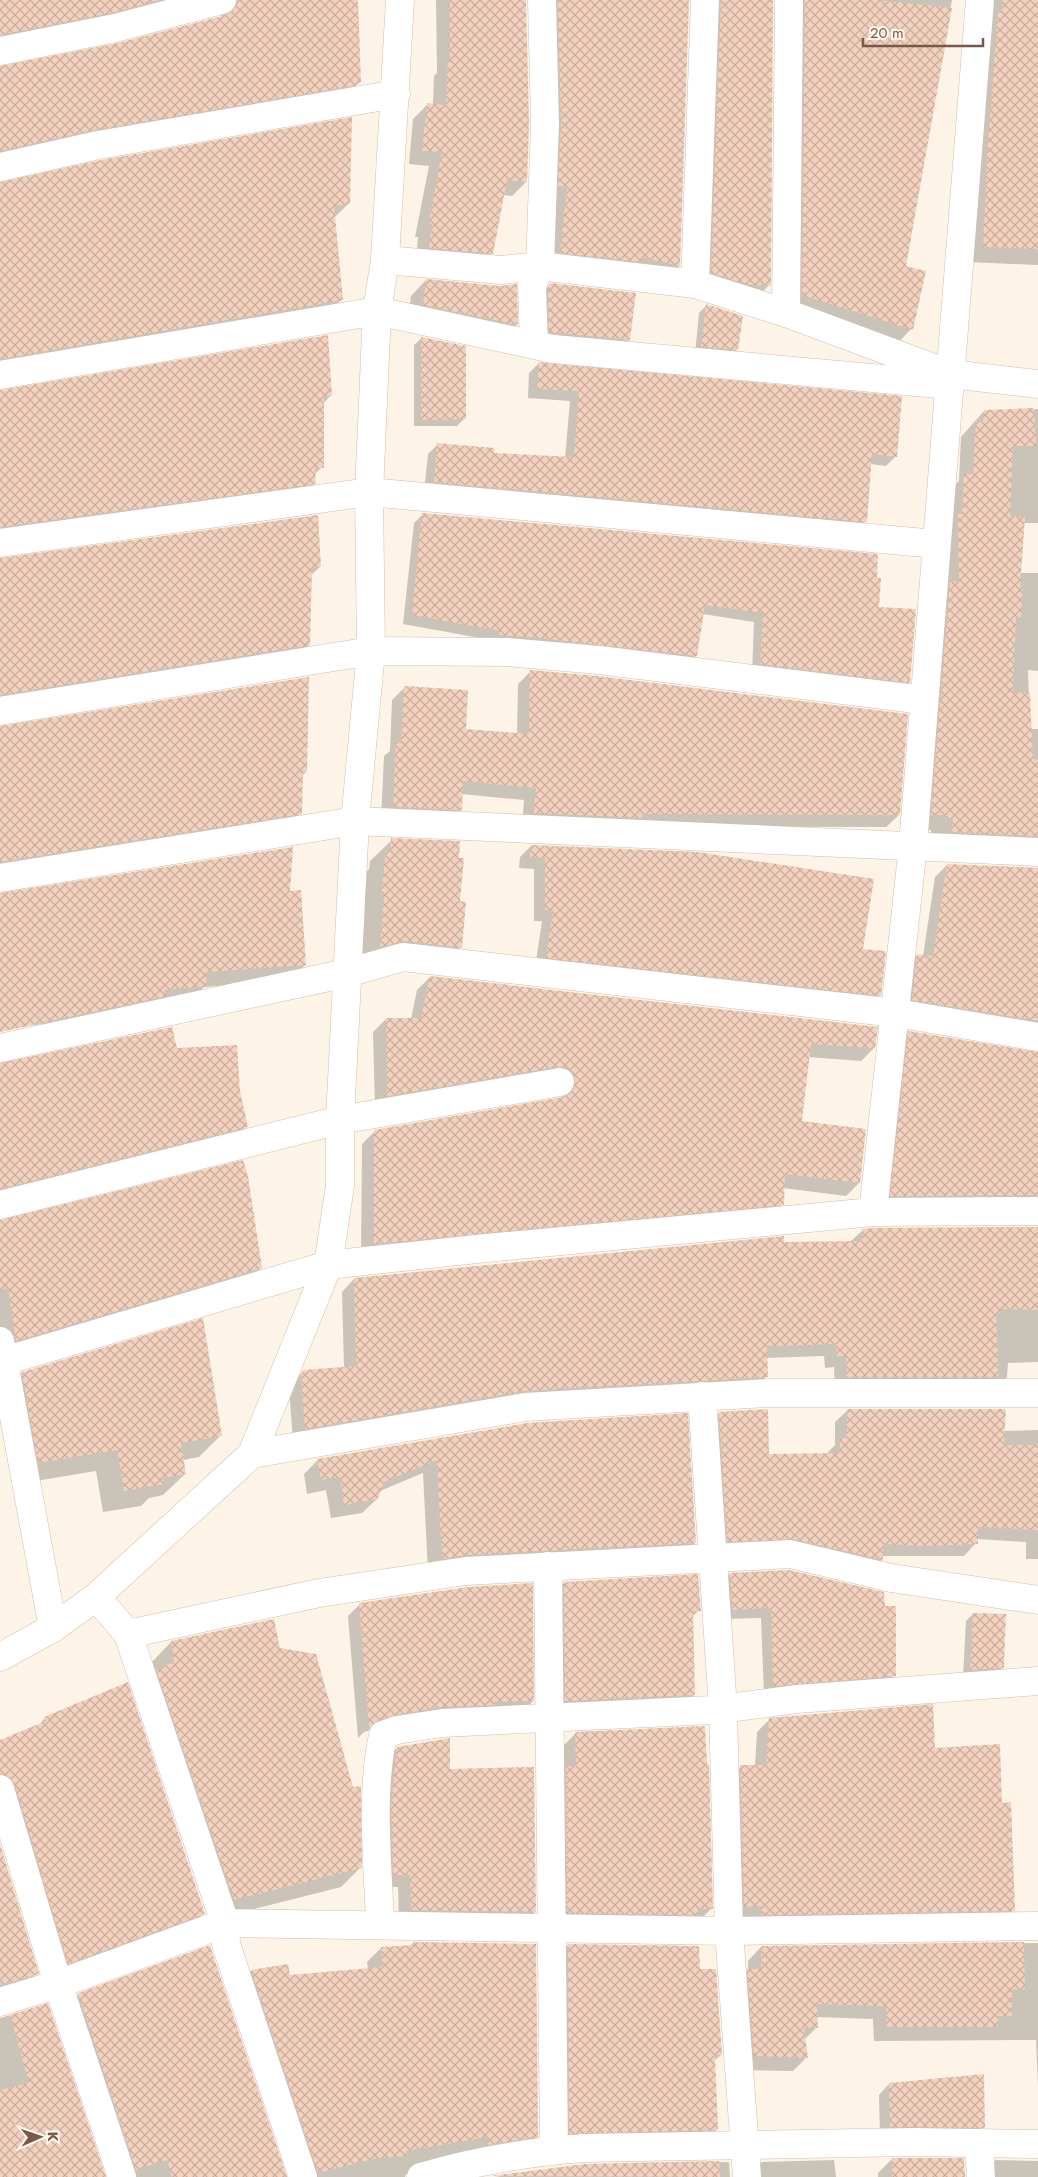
<svg xmlns="http://www.w3.org/2000/svg" width="1038" height="2177" viewBox="0 0 1038 2177" font-family="Jost,sans-serif">
<style>
.shadow{fill:#0003}
.building{fill:url(#building-cross-hatch)}
.lines{fill:none;stroke-linecap:round;stroke-linejoin:round}
.street-casing{stroke:#d2bdaf;stroke-width:29}
.secondary-casing{stroke:#d5bdac;stroke-width:29}
.street{stroke:#fff;stroke-width:28}
.secondary{stroke:#fff;stroke-width:28}
</style>
<defs>
<pattern id="building-cross-hatch" width="8" height="8" patternUnits="userSpaceOnUse" patternTransform="scale(1.25)"><rect width="8" height="8" fill="#f3d1be"/><path d="M0 0l8 8M0 8l8-8" fill="none" stroke="#caad9c"/></pattern>
</defs>
<rect width="100%" height="100%" fill="#fdf4e7"/>
<!-- shadow -->
<g class="shadow">
<path d="M0,0H356L360,82L343,98L0,163V67L118,45L221,18V14L0,48Z"/>
<path d="M436,0H525L526,182L512,196L503,195L492,253L478,267L416,262L418,237H415L429,166L409,164L413,119L427,105H433L434,76L437,73Z"/>
<path d="M535,0H688L679,266L665,280L546,266Z"/>
<path d="M697,0H772L769,285L756,299L698,287Z"/>
<path d="M802,0H952L905,267L911,329L896,345L787,311Z"/>
<path d="M985,0H1038V265L968,262Z"/>
<path d="M0,183L349,203L334,218L342,299L325,316L0,372Z"/>
<path d="M426,280L500,287L516,285V325L502,340L408,320L411,296Z"/>
<path d="M551,284L629,340L616,352L537,344L538,297Z"/>
<path d="M707,305L737,350L730,357L695,354L699,313Z"/>
<path d="M422,338L464,419L457,426H414V345Z"/>
<path d="M539,363L896,456L886,466L870,464L866,521L856,531L424,492L428,454L438,444L492,454L565,458L570,401L528,398L529,373Z"/>
<path d="M0,391L331,395L323,404L322,467L314,475L315,483L298,500L0,541Z"/>
<path d="M1038,409V523H1024L1020,573H1038V671L1028,670L1030,729H1038V839L931,834V830H916L949,491L959,481L961,437L984,411Z"/>
<path d="M423,514L875,579L878,608L909,682L900,691L752,673L754,622L703,614L696,656L687,665L491,640L403,624L414,523Z"/>
<path d="M0,559L320,567L310,576L309,645L292,661L0,709Z"/>
<path d="M531,671L899,815L886,827L522,826L524,800L461,794V810L448,822L381,819L384,756L390,751L392,700L405,687L465,730L517,734L518,684Z"/>
<path d="M0,727L306,772L302,776L301,813L284,830L0,876Z"/>
<path d="M392,840L459,902L461,947L439,969L359,968L365,874L369,869L370,861Z"/>
<path d="M531,846L862,950L880,995L868,1006L535,968L542,921H534V869L519,868L520,857Z"/>
<path d="M947,865L1038,868V1041L900,1012L905,968L917,955L923,956L935,877Z"/>
<path d="M289,892L305,965L288,981L204,987L189,1002L148,1012L0,1029V894Z"/>
<path d="M430,977L874,1048L861,1061L808,1057L801,1122L859,1183L846,1196L783,1188V1204L770,1217L361,1257L362,1144L375,1131L562,1099L563,1092L375,1108L373,1032L386,1019H411L417,990Z"/>
<path d="M909,1032L1038,1053V1214L879,1208L896,1045Z"/>
<path d="M176,1050L239,1091L247,1126L230,1143L0,1201V1075Z"/>
<path d="M0,1221L261,1268L244,1284L0,1357Z"/>
<path d="M1038,1228V1362L1008,1363L1007,1377L994,1389H835L834,1367L825,1368L824,1356L766,1358V1377L754,1389L293,1441L289,1388L303,1371L344,1368L342,1292L354,1279L783,1243L850,1242L863,1230Z"/>
<path d="M22,1373L221,1435L199,1457L183,1460L185,1474L163,1495L149,1498L141,1506L103,1512L96,1471L17,1484L1,1395Z"/>
<path d="M848,1410L1004,1431L1038,1430V1559H1026V1542L976,1539V1543L964,1556H882V1560L870,1572L715,1554L707,1425L719,1413L768,1456L828,1455V1452L835,1445V1422Z"/>
<path d="M686,1415L695,1543L681,1557L428,1572L423,1473L380,1491L377,1499L362,1513L331,1518L326,1490L307,1494L304,1474L318,1460Z"/>
<path d="M730,1574L894,1675L885,1685L764,1695L761,1618L723,1619L720,1584Z"/>
<path d="M564,1583L699,1610L692,1617L694,1695L683,1706L554,1712L553,1594Z"/>
<path d="M360,1604L533,1701L521,1713L382,1726L364,1732L358,1738L348,1616Z"/>
<path d="M973,1614L1003,1667L995,1675L963,1677L966,1621Z"/>
<path d="M171,1642L279,1650L360,1868L341,1887L214,1919L152,1662Z"/>
<path d="M45,1718L204,1913L190,1927L54,1977L0,1796V1741L38,1726Z"/>
<path d="M769,1720L934,1749L1001,1804L1014,1910L1001,1923L732,1919L728,1778L741,1766H755L757,1732Z"/>
<path d="M576,1733L712,1908L699,1921L555,1925L563,1746Z"/>
<path d="M397,1748L449,1770L535,1912L522,1924L399,1922L398,1887H381L385,1760Z"/>
<path d="M0,1848L37,1973L23,1987L0,1994Z"/>
<path d="M413,1943L537,2136L523,2150L463,2160L405,2175V2177H301L238,1984L251,1971L289,1976L368,1969L367,1962L381,1948L410,1946Z"/>
<path d="M1038,1943V2087L1036,2040L874,2041L873,2019L816,2017L817,2027L804,2040L806,2058L793,2071L740,2070L734,1984L748,1970V1961L761,1947Z"/>
<path d="M568,1945L698,1970L721,2055L714,2061L717,2129L704,2142L557,2146L555,1958Z"/>
<path d="M210,1947L285,2177H120L64,2008L78,1995Z"/>
<path d="M47,2005L104,2177H0V2018Z"/>
<path d="M889,2084L983,2127L973,2138L880,2137L879,2095Z"/>
<path d="M892,2159L963,2160L965,2177H878V2173Z"/>
<path d="M834,2160L836,2177H749L762,2162Z"/>
<path d="M996,2160L1038,2161V2177H982V2174Z"/>
<path d="M729,2162L730,2177H494L564,2167Z"/>
</g>
<!-- building -->
<g class="building">
<path d="M0,0H160L111,13L0,35Z"/>
<path d="M237,0H358L361,82L352,86L95,130L0,151V66L118,43L226,15L233,11Z"/>
<path d="M450,0H526L529,124L527,182L507,180L493,254L429,248L432,224L429,223L442,152L422,151L427,103L446,105L448,60H450Z"/>
<path d="M558,0H689L680,266L641,257V262L560,253L567,187L558,186L561,124Z"/>
<path d="M721,0H773L771,286L762,283L761,286L746,284L711,273Z"/>
<path d="M805,0H877L952,8L906,266L926,271L913,330L802,295Z"/>
<path d="M1003,0H1038V249L983,247L988,144L998,13H1001Z"/>
<path d="M352,117L350,204L334,206L343,300L0,359V182L101,160Z"/>
<path d="M426,279L500,286L517,284L518,325L423,305Z"/>
<path d="M550,283L636,293L630,340L549,332L548,289Z"/>
<path d="M706,304L743,316L738,350L701,347Z"/>
<path d="M328,335L332,396H324V468H315L316,484L0,527V390Z"/>
<path d="M421,337L466,346V419L421,420Z"/>
<path d="M539,362L902,396L897,457L872,454L867,522L434,482L437,443L494,448V453L574,457L579,391L537,389Z"/>
<path d="M1034,408L1036,446H1013L1010,516L1025,517L1020,587H1023L1021,617H1016L1013,693L1030,692L1033,759L1038,760V836L951,832L953,819H946V815H931L950,581L959,582L958,514H962L964,474H973L976,421H983L984,410Z"/>
<path d="M422,513L878,554L877,578H881L879,607L916,609L910,683L760,664L763,613L705,605L697,656L531,637L499,635L500,631L412,615Z"/>
<path d="M318,515L321,567L312,568L310,645L0,695V558Z"/>
<path d="M530,670L597,676L908,714L900,815L642,814V818L534,813L536,788L463,781L462,810L393,807L396,742L401,743L404,686L468,690L466,729L529,734Z"/>
<path d="M309,677L307,772H303L302,814L0,862V726Z"/>
<path d="M391,838L460,841L459,858H464L460,901L466,902L462,948L405,941L380,947L384,895L381,894L386,851H390Z"/>
<path d="M531,845L698,852L874,879L863,949L886,951L881,996L546,958L553,910H545V858L530,857Z"/>
<path d="M293,847L290,891L301,890L306,965L206,972L207,986L165,990L166,996L0,1032V893Z"/>
<path d="M947,864L1038,868V1021L912,1000L917,954L933,956Z"/>
<path d="M430,976L878,1027L875,1048L811,1044L802,1121L866,1129L860,1183L785,1174L784,1205L374,1244V1130L563,1097L570,1094L575,1087V1079L572,1072L565,1067H557L387,1096L386,1018H421Z"/>
<path d="M172,1027L177,1048L237,1045L240,1091L248,1127L0,1189V1063Z"/>
<path d="M908,1031L1038,1052V1195L890,1196Z"/>
<path d="M243,1160L248,1176L262,1268L16,1341L8,1288L0,1290V1220Z"/>
<path d="M1038,1227V1310L1001,1309L1000,1313H996L999,1377H847L846,1356H837L836,1344L767,1346L768,1377L524,1391L305,1429L301,1375L303,1370L356,1366L354,1278L784,1236V1242L862,1241V1229L874,1228Z"/>
<path d="M203,1318L222,1436L181,1443L186,1474L163,1478L164,1484L124,1491L117,1450L38,1463L22,1372Z"/>
<path d="M768,1409L769,1454L840,1453V1438H847V1409H1006L1004,1445H1038V1530L978,1527V1544L926,1546L883,1544V1560L793,1539L727,1542L719,1412Z"/>
<path d="M688,1413L696,1543L465,1555L442,1559L437,1460L384,1482L378,1499L344,1505L340,1477L321,1480L317,1459L527,1423Z"/>
<path d="M789,1570L884,1592L885,1606H896V1676L773,1686L771,1608L732,1610L730,1573Z"/>
<path d="M698,1574L701,1611H693L695,1695L565,1701L564,1582Z"/>
<path d="M533,1583L534,1701L493,1702V1705L441,1707L395,1715L377,1721L369,1728L359,1603L468,1587Z"/>
<path d="M973,1613L1006,1614L1004,1668L970,1670Z"/>
<path d="M274,1619L280,1648L316,1654L353,1787L361,1786L362,1868L234,1900L156,1670L174,1662L171,1641Z"/>
<path d="M128,1682L205,1914L68,1964L15,1785L10,1777L0,1774V1740L46,1721L44,1717Z"/>
<path d="M933,1704L935,1748L1000,1744L1002,1803L1011,1802L1015,1911L761,1915V1906L744,1907L740,1765H766L769,1718Z"/>
<path d="M705,1726L707,1764H709L713,1909H698V1915L567,1913L566,1766H576L575,1732Z"/>
<path d="M450,1738V1769L534,1767L536,1912L411,1910L410,1875H393L391,1806L397,1747Z"/>
<path d="M0,1844L39,1974L1,1985L0,1981Z"/>
<path d="M413,1942L536,1944L538,2137L488,2145V2137L406,2151L407,2156L373,2159L318,2173L251,1970L288,1964L290,1975L382,1967L381,1947L413,1945Z"/>
<path d="M1024,1942L1025,1989L1012,1990V2016H998V2027H887L886,2006L817,2004L818,2028H804L808,2058L754,2056L747,1969H761V1946Z"/>
<path d="M568,1944L699,1946L700,1969H716L722,2055H715L718,2130L569,2134Z"/>
<path d="M210,1945L211,1949L287,2177H172L167,2160L136,2170L78,1993Z"/>
<path d="M48,2003L106,2177H0V2090L29,2083L10,2015Z"/>
<path d="M984,2074L985,2128L890,2127L889,2083Z"/>
<path d="M892,2158H964L965,2177H892Z"/>
<path d="M719,2161L720,2177L491,2176L585,2164Z"/>
</g>
<g class="lines">
<defs>
<g id="street">
<path d="M0,51L115,28L222,0"/>
<path d="M0,167L98,145L396,94"/>
<path d="M385,260L501,270L540,266L695,284L786,313L950,374L1038,384"/>
<path d="M695,284L705,0"/>
<path d="M786,313L789,0"/>
<path d="M534,344L532,286L540,266L545,124L542,0"/>
<path d="M0,375L377,311L553,349L949,385"/>
<path d="M0,543L369,492L936,544"/>
<path d="M0,711L371,651L507,652L599,660L924,700"/>
<path d="M0,878L355,821L1038,852"/>
<path d="M0,1048L347,973L403,957L896,1013L1038,1037"/>
<path d="M0,1205L340,1120L560,1082"/>
<path d="M873,1212L913,846L980,0"/>
<path d="M0,1341L53,1628"/>
<path d="M4,1361L328,1265L486,1248L873,1212L1038,1211"/>
<path d="M702,1396L723,1709L729,1931L747,2177"/>
<path d="M252,1454L525,1407L769,1393H1038"/>
<path d="M548,1566L554,2150"/>
<path d="M96,1597L128,1634L225,1923L226,1944L303,2177"/>
<path d="M128,1634L319,1593L466,1571L790,1554L891,1578L1038,1600"/>
<path d="M0,1789L58,1984L122,2177"/>
<path d="M380,1925C378,1864 370,1795 383,1735L397,1730L442,1723L712,1710L797,1699L1038,1681"/>
<path d="M0,2002L58,1984L225,1923L729,1931L1038,1926"/>
<path d="M979,2143L981,2177"/>
<path d="M421,2177C476,2161 527,2152 584,2148L913,2142L1038,2144"/>
</g>
<path id="secondary" d="M0,1657L53,1628L96,1597L252,1454L328,1265L340,1186V1120L355,821L371,651L369,492L377,311L385,260L400,0"/>
</defs>
<!-- street casing -->
<use href="#street" class="street-casing"/>
<!-- secondary casing -->
<use href="#secondary" class="secondary-casing"/>
<!-- street -->
<use href="#street" class="street"/>
<!-- secondary -->
<use href="#secondary" class="secondary"/>
</g>
<!-- north arrow -->
<g transform="translate(40 2137) rotate(88)" stroke="#fff8ee" stroke-width="4" paint-order="stroke">
<path d="M0-4L9 19L0 12L-9 19Z" fill="#78594a"/>
<text y="-8" font-size="14" font-weight="bold" text-anchor="middle" fill="#78594a">K</text>
</g>
<!-- scale -->
<path d="M863 38v8h120v-8" fill="none" stroke="#78594a" stroke-width="2.5"/>
<text x="870" y="38" font-size="15" fill="#78594a" stroke="#fff8ee" stroke-width="4" paint-order="stroke">20 m</text>
</svg>
